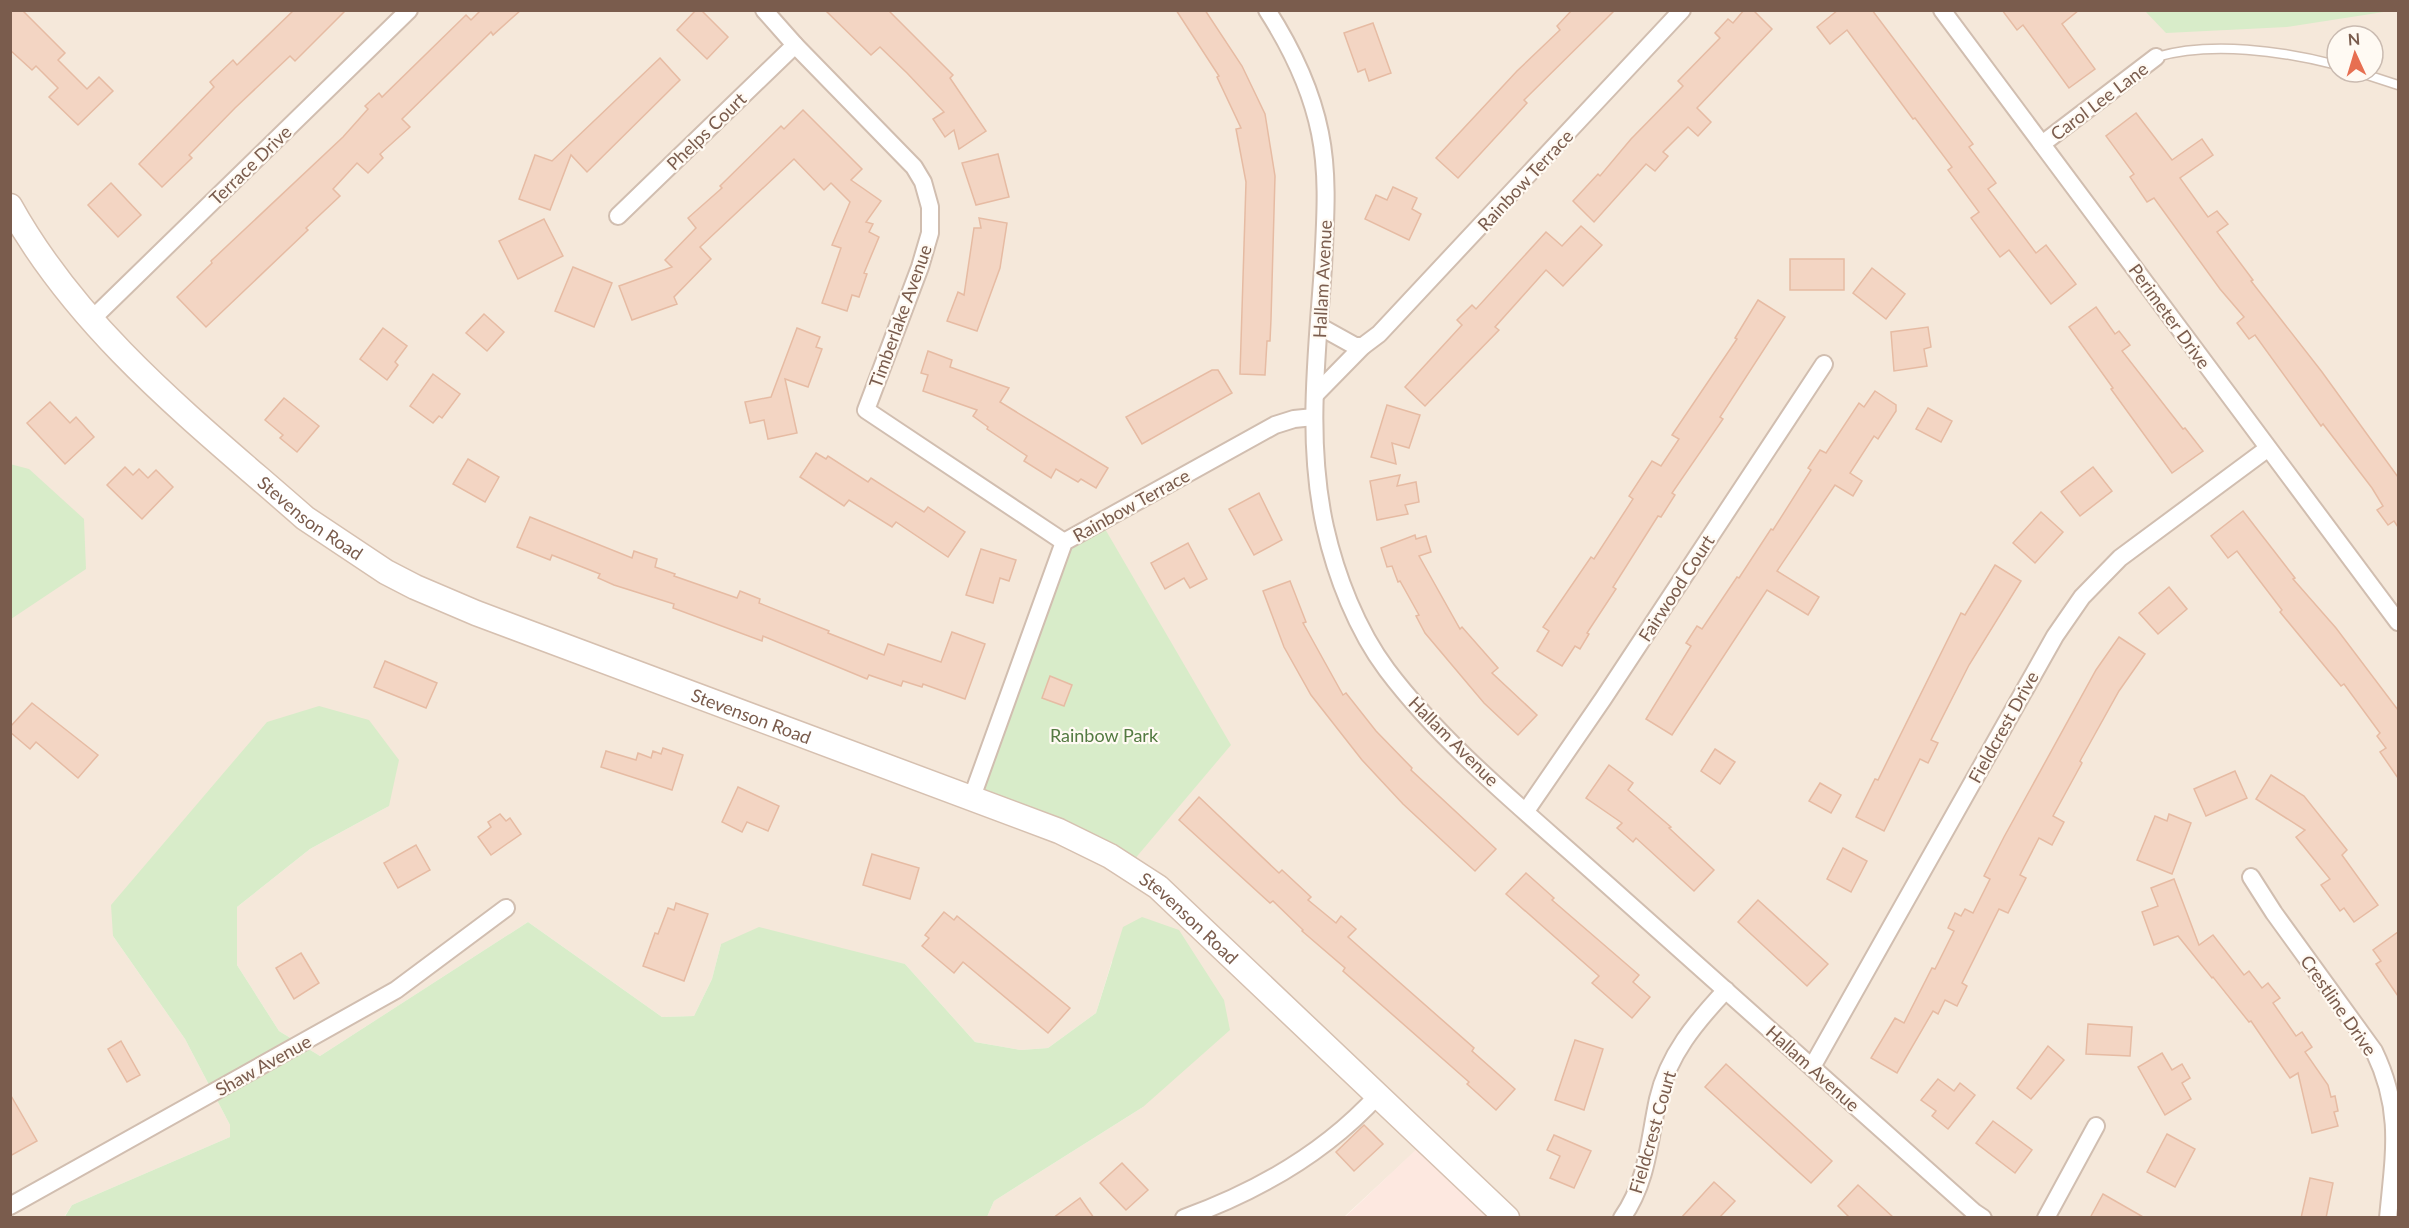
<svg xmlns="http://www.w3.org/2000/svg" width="2409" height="1228" viewBox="0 0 2409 1228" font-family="Lato,sans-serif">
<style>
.residential{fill:#f5e8da;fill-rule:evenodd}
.commercial{fill:#fde8e0}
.green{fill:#d8ecc9}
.building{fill:#f3d5c3;stroke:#e6bba3;stroke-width:1.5}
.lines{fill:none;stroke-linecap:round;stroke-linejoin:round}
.service-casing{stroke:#d1beb0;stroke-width:11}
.minor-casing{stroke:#d1beb0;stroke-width:20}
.secondary-casing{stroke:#d6c0b0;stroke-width:27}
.service{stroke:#fff;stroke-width:8}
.minor{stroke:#fff;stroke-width:16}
.secondary{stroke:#fff;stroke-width:24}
.labels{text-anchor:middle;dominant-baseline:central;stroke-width:4.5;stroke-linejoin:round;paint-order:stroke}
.street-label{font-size:18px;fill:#7a5c4d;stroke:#fffaf3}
.park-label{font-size:18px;fill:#537a41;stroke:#fffaf3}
</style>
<rect width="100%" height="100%" fill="#fdf6ec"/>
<!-- residential -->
<path class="residential" d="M10,11H2398V1217H1507L1426,1141L1344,1217H987L994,1201L1143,1107L1112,961L1096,1013L1048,1048L1021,1050L975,1042L905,964L721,944L712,979L694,1016L662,1017L528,922L320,1056L279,1031L237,965V907L310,849L389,806L113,936L185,1039L230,1125V1137L72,1205L64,1217H11ZM2337,36H2373V72H2337Z"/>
<!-- commercial -->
<path class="commercial" d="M1426,1140L1507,1218H1344Z"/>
<!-- green -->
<g class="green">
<path d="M2145,11H2390L2287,27L2166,33Z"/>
<path d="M10,464L29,469L84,519L86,569L11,619Z"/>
<path d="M1101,522L1231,745L1128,867L972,797L1064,542Z"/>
<path d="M319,706L369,720L399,760L389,806L310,849L237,907V965L279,1031L320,1056L528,922L662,1017L694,1016L712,979L721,944L759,927L905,964L975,1042L1021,1050L1048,1048L1096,1013L1123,927L1142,917L1179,930L1224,1000L1230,1030L1143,1107L994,1201L987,1217L64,1218L72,1205L230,1137V1125L185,1039L113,936L111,905L267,722Z"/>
</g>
<!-- building -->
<g class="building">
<path d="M10,10H22L65,53L58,60L87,89L99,77L113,91L78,125L49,97L58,88L36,66L32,70L10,50Z"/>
<path d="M294,10H346L295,61L290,56L235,108L189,155L192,158L162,187L139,164L214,87L210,82L233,60L237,65Z"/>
<path d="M481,10H521L493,35L491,32L402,119L410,127L380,154L383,158L368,173L357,163L333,189L340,196L306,228L308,230L206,327L177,297L212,263L211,261L343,137L368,109L365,106L379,93L382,97L466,15L471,20Z"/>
<path d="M696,10H701L728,37L707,59L677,30Z"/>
<path d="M825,10H888L953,75L950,78L986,131L959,149L954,130L945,137L933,119L944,112L907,73L880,47L871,55Z"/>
<path d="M1176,10H1205L1242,66L1265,114L1275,176L1271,319L1270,341H1267L1265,375L1240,374L1246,182L1236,129L1241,128L1217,77L1219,76Z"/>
<path d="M1572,10H1615L1524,100L1527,103L1458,178L1436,158L1517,71L1560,30L1557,26Z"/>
<path d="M1744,10H1753L1772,29L1697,108L1711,122L1698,136L1688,127L1663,152L1668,156L1655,171L1646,164L1594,222L1573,201L1598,174L1600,176L1631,139L1683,86L1678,81L1720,38L1715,33L1728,19L1733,23Z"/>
<path d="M1838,10H1872L1973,144L1969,147L1996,183L1988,189L2036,253L2046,245L2076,284L2051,304L2009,250L2000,257L1971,218L1979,212L1948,170L1952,167L1915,118L1913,119L1847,30L1830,44L1817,27Z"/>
<path d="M2002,10H2079L2062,24L2095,69L2069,88L2023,25L2017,30Z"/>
<path d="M1373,23L1391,73L1369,81L1365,69L1358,72L1344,33Z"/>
<path d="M660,58L680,80L587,172L571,155L550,210L519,199L535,155L552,161Z"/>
<path d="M803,110L862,169L851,180L881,201L866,222L873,224L869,232L879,237L864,273L867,274L859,297L852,295L847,311L822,303L841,248L832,245L850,202L831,183L824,190L794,159L700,247L711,259L674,297L677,304L632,320L619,286L672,267L665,260L696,228L688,218L722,188L720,186L781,126L784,129Z"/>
<path d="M2136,113L2172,160L2202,139L2213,155L2180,178L2208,217L2217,211L2228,224L2217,232L2253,280L2251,281L2322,372L2398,477V527L2394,521L2388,525L2377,510L2383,506L2372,488L2323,424L2321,426L2255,335L2249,339L2237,323L2244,317L2220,289L2154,198L2147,202L2130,177L2134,174L2106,136Z"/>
<path d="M998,154L1009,197L976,205L962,163Z"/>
<path d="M111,183L141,215L118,237L88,205Z"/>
<path d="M1393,187L1417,198L1412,209L1421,214L1409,240L1365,219L1376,195L1387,200Z"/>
<path d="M979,218L1007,223L1000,268L977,331L947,321L958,292L964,295L974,228H981Z"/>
<path d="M544,219L563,256L518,279L499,241Z"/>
<path d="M1581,226L1602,245L1563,286L1546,270L1495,327L1499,330L1425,406L1405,387L1462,325L1457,320L1472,305L1476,309L1546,232L1562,246Z"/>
<rect x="1790" y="259" width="54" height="31"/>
<path d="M573,267L612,283L594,327L555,311Z"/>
<path d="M1872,268L1905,294L1886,319L1853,293Z"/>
<path d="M1758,300L1785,317L1720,417L1723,419L1672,493L1675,495L1661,517L1658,516L1613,587L1616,589L1587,633L1589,634L1580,649L1575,646L1562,666L1537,651L1549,631L1543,627L1591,557L1594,559L1633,499L1629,496L1652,461L1661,466L1679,439L1672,435L1737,339L1735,338Z"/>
<path d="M2096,307L2115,334L2119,331L2130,345L2122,351L2183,429L2185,428L2203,451L2172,473L2111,389L2113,388L2069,327Z"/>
<path d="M484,314L504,332L487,351L466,333Z"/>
<path d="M1928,327L1931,347L1924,349L1927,366L1894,371L1891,332Z"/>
<path d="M383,328L407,346L395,362L398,365L387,380L360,359Z"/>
<path d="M797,328L820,337L816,347L822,349L808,387L785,379L797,433L768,439L764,420L750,423L745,402L771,397Z"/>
<path d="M928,351L952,360L950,367L1009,388L1000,402L1108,468L1096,488L1081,479L1078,482L1056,469L1051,478L1024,461L1027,456L987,429L988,427L973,416L977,410L923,391L928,375L921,373Z"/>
<path d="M1212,370H1218L1232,393L1142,444L1126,417Z"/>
<path d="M433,374L460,394L442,418L439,416L433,423L410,406Z"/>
<path d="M1875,391L1896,405V411L1878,439L1874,436L1850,473L1862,481L1853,496L1835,485L1777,571L1819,597L1808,615L1767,590L1672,735L1646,719L1691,646L1686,643L1697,626L1702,629L1737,577L1739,578L1771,529L1773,530L1811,470L1808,468L1820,450L1826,453L1859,403L1864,407Z"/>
<path d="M284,398L319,426L297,452L280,438L283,435L265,420Z"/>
<path d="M50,402L70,423L76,417L94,437L65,464L27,423Z"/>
<path d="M1387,405L1420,415L1409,448L1392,443L1396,464L1371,457Z"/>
<path d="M1928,408L1952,421L1941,442L1916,429Z"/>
<path d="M816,453L826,459L828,456L868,482L871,478L924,512L928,507L965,532L948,557L896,522L892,527L849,500L844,506L800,477Z"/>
<path d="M468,459L499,477L485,502L453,484Z"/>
<path d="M125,467L133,475L139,469L148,478L156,470L173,487L142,519L107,485Z"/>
<path d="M2093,467L2112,491L2080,516L2061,492Z"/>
<path d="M1400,475L1397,486L1416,482L1419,502L1405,505L1408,514L1377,520L1370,481Z"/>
<path d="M1259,493L1282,540L1254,555L1229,509Z"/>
<path d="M2243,511L2295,578L2293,579L2336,628L2398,710V778L2380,752L2386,748L2377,736L2380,733L2344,684L2341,686L2280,612L2282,610L2237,551L2228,558L2211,536Z"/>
<path d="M2041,512L2063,532L2035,563L2013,543Z"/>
<path d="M530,517L632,558L634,551L657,559L655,567L675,574L674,576L737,598L740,591L760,599L759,603L829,631L828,633L884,655L888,644L941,662L952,632L985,644L965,699L923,684L922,687L903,681L901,686L869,675L867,679L763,636L762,641L673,608L674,604L614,585L598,578L600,574L552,555L550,560L517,547Z"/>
<path d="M1415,535L1416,539L1426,536L1431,552L1419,556L1460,629L1462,627L1498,668L1492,673L1537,715L1518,735L1484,703L1425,633L1416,616L1419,615L1400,581L1398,582L1392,566L1387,567L1381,548Z"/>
<path d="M1188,543L1207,579L1190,588L1184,578L1165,589L1151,563Z"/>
<path d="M981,549L1016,560L1009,581L1000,578L993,603L966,595Z"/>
<path d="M1995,565L2021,581L1969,665L1931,740L1938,743L1928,763L1920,759L1884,831L1856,817L1875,779L1878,780L1961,613L1965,615Z"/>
<path d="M1290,581L1306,622L1303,623L1343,695L1346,693L1376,731L1412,768L1411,770L1496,849L1475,871L1403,804L1362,760L1311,695L1284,647L1263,591Z"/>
<path d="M2169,587L2187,609L2158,634L2139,613Z"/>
<path d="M2119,637L2145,654L2119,691L2080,761L2082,763L2053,816L2064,822L2052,845L2039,838L2020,875L2026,878L2008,913L1999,909L1962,983L1967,986L1957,1006L1945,1000L1938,1014L1933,1011L1897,1073L1871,1058L1895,1018L1904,1023L1932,968L1935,969L1954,931L1948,928L1955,913L1961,916L1965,909L1973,913L1990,879L1984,876L2004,837L2096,670Z"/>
<path d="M385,661L437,683L426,708L374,687Z"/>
<path d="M1050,676L1072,685L1064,706L1042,698Z"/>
<path d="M32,703L98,755L78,778L36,742L30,749L10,732V727Z"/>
<path d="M663,748L683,755L672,790L601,767L606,751L636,760L638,753L651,758L653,751L661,754Z"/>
<path d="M1715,749L1735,762L1720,784L1701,771Z"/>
<path d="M1609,765L1633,783L1628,790L1671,827L1669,828L1714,870L1694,891L1636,838L1633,842L1617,828L1622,823L1586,798Z"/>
<path d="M2235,771L2247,798L2206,816L2194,789Z"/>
<path d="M2271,775L2304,796L2347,850L2342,855L2378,905L2354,922L2344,908L2340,911L2321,885L2330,879L2296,837L2305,830L2256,799Z"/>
<path d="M1820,783L1841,795L1831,813L1809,801Z"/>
<path d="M738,787L779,806L768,831L747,822L742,832L722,822Z"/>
<path d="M1199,797L1279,873L1282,870L1311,897L1308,900L1336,923L1341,916L1356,929L1348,937L1474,1048L1472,1051L1515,1089L1496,1110L1467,1084L1469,1082L1343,971L1345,968L1302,931L1303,930L1273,901L1270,903L1179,820Z"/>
<path d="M500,814L506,821L510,818L521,834L491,855L478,837L491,827L488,822Z"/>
<path d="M2169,814L2191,823L2172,874L2137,860L2155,816L2167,821Z"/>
<path d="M416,845L430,870L398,888L384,863Z"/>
<path d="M1843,848L1867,861L1851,892L1827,879Z"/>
<path d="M872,854L919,868L910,899L863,885Z"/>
<path d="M1526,873L1554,898L1552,900L1639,975L1633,982L1650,997L1632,1018L1592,983L1599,976L1506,894Z"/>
<path d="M2174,879L2199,945L2213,935L2244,975L2249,971L2262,988L2268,983L2280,998L2273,1003L2296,1036L2302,1032L2312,1047L2305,1052L2328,1085L2331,1097L2335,1096L2338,1111L2334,1112L2338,1126L2312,1133L2298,1073L2290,1078L2251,1021L2249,1022L2213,977L2212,978L2178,936L2154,945L2142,912L2158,906L2151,888Z"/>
<path d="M1758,900L1828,964L1807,986L1738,922Z"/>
<path d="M676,903L708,914L684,981L643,966L655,933L658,934L668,908L674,910Z"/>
<path d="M944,912L954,920L957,916L1070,1008L1048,1033L963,962L954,973L922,946L929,938L925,935Z"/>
<path d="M2398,932V996L2376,964L2381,961L2373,950Z"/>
<path d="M301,953L319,983L294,999L276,968Z"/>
<path d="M2088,1024L2132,1027L2130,1056L2086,1054Z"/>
<path d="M1575,1040L1603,1049L1584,1110L1555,1100Z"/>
<path d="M121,1041L140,1075L127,1082L108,1049Z"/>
<path d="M2048,1046L2064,1060L2031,1099L2017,1088Z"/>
<path d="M2162,1053L2172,1070L2182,1064L2190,1078L2182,1083L2191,1099L2165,1115L2138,1067Z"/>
<path d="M1726,1064L1832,1161L1811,1183L1705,1087Z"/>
<path d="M1938,1079L1954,1091L1960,1083L1975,1095L1948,1129L1932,1116L1936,1111L1921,1100Z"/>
<path d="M10,1094L37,1141L10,1156Z"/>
<path d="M1993,1121L2032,1150L2015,1173L1976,1143Z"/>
<path d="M1364,1125L1383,1144L1354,1171L1336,1152Z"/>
<path d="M2167,1134L2195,1149L2175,1187L2147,1172Z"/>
<path d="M1554,1135L1591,1151L1574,1188L1550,1178L1560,1156L1547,1150Z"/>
<path d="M1122,1163L1148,1190L1126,1210L1100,1183Z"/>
<path d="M2310,1178L2333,1183L2326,1218H2301Z"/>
<path d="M1714,1182L1735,1201L1719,1218H1681Z"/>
<path d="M1858,1185L1894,1218H1850L1838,1206Z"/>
<path d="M2103,1194L2145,1218H2090Z"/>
<path d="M1080,1198L1094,1218H1053Z"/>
</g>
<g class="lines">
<defs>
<g id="service">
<path d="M2156,57C2211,41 2283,51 2337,65"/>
<path d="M2358,72L2398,85"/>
</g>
<g id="minor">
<path d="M764,10L795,45L914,167L923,182L930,207V233L920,267L866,410L1064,542"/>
<path d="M1267,10C1292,49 1311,88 1320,133C1329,177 1325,223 1323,267C1317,354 1306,441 1325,527C1336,576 1357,630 1387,670C1445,747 1529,814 1601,879C1725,990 1850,1101 1974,1212L1983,1218"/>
<path d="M1942,10L2398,622"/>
<path d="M2042,144L2156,57"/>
<path d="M618,216L795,45"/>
<path d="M91,320L409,10"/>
<path d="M1319,326L1355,346H1363"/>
<path d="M1315,395L1363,346L1379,334L1682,10"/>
<path d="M972,797L1064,542L1275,425L1294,419L1314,417"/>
<path d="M1526,811L1603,699L1824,364"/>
<path d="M2251,877L2274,913L2374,1051C2403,1111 2394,1154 2388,1218"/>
<path d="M1812,1067L2055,636L2082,597L2120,558L2267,449"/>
<path d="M10,1206L396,990L506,908"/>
<path d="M1184,1218C1256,1192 1326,1152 1378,1095"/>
<path d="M1622,1218C1648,1181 1649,1140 1658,1099C1668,1055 1696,1022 1726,990"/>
<path d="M2046,1218L2096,1126"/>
</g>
<g id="secondary">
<path id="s1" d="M10,206C81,334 197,423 305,518L386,572L415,587L476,613L1059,831L1110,856L1158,887L1507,1218"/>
</g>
</defs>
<!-- service casing -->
<use href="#service" class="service-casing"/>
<!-- minor casing -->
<use href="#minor" class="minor-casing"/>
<!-- secondary casing -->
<use href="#secondary" class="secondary-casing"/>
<!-- service -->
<use href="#service" class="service"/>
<!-- minor -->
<use href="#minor" class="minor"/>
<!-- secondary -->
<use href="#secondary" class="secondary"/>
</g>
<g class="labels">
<!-- street labels -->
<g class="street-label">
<text transform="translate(2099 101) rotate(-37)">Carol Lee Lane</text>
<text transform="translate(706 131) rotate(-44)">Phelps Court</text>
<text transform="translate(250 165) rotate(-44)">Terrace Drive</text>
<text transform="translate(1525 180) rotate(-47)">Rainbow Terrace</text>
<text transform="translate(1322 279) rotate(-87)">Hallam Avenue</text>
<text transform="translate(900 316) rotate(-70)">Timberlake Avenue</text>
<text transform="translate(2170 316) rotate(54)">Perimeter Drive</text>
<text transform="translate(1131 505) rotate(-29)">Rainbow Terrace</text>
<text stroke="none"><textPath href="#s1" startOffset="436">Stevenson Road</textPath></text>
<text transform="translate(1676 588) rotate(-57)">Fairwood Court</text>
<text stroke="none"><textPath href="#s1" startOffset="922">Stevenson Road</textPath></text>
<text transform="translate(2003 727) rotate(-61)">Fieldcrest Drive</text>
<text transform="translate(1454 741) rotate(45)">Hallam Avenue</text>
<text stroke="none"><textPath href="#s1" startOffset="1408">Stevenson Road</textPath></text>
<text transform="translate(2339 1005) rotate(55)">Crestline Drive</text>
<text transform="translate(263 1065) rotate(-29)">Shaw Avenue</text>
<text transform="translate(1813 1068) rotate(42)">Hallam Avenue</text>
<text transform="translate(1652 1132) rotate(-74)">Fieldcrest Court</text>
</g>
<!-- park labels -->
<g class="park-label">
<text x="1104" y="735">Rainbow Park</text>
</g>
</g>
<!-- border -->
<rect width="2409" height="1228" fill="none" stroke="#7a5c4d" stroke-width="24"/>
<!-- north arrow -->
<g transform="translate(2355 54) rotate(356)"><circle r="28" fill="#fffaf3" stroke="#cabbb1" stroke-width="1.5"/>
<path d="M0-4.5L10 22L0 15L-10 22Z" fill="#e76f51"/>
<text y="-9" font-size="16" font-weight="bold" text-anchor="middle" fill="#7a5c4d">N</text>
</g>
</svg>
